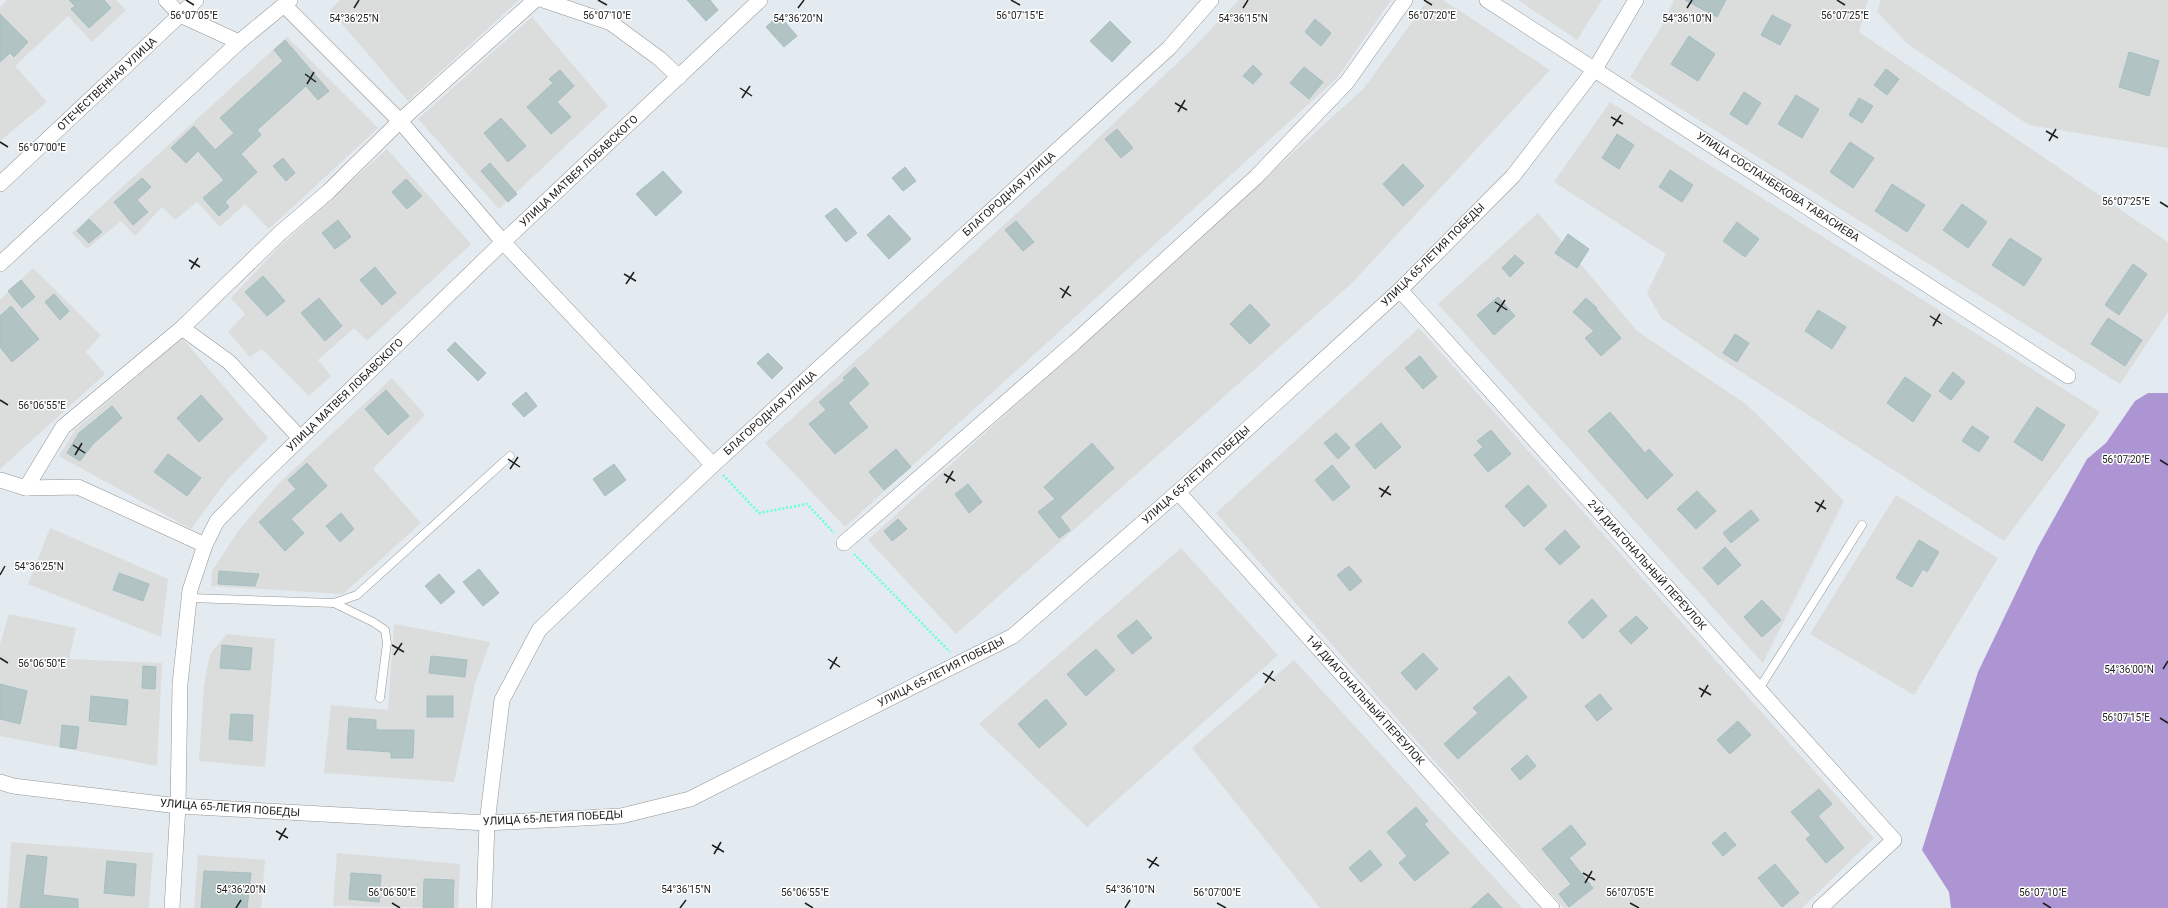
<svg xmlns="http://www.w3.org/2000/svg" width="2168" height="908" viewBox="0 0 2168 908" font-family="Roboto,sans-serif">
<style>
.residential{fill:#dbdcdc}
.forest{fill:#ad94d3}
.building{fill:#b2c3c4;stroke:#a4bfc3}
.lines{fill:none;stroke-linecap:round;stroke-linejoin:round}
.lane-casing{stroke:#959595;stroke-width:9}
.street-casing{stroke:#959595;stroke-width:16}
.path{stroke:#65ffe0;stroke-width:2.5;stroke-dasharray:2 2;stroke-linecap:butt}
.lane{stroke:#fff;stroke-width:8}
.street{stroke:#fff;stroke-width:15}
.ticks{fill:none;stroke:#1e1e1e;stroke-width:1.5}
.labels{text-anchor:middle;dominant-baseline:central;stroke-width:3;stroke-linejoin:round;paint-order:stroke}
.street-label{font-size:11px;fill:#1e1e1e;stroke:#fff}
.ticks-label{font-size:10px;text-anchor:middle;fill:#1e1e1e;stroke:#fff;stroke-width:3;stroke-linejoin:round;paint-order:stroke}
</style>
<rect width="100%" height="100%" fill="#e3ebf0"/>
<!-- residential -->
<g class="residential">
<path d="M7,0H116L126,10L92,42L68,16L15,66L47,102L0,141V7Z"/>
<path d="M340,0H519L408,101L330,10Z"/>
<path d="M1239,0H1391L1337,78L845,527L765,443L1074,161L1192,49Z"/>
<path d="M1428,0H1443L1550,70L1351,284L956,634L868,540L1364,88Z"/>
<path d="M1518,0H1602L1577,40Z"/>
<path d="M1674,0H1868L1859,32L2168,242V312L2120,384L1630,77L1665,21Z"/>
<path d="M1881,0H2168V148L2029,125L1909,45L1877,12Z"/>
<path d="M532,17L608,106L499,209L418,119Z"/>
<path d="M287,37L378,128L269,229L245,204L220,227L197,202L175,220L162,207L135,236L121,221L87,249L72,233Z"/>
<path d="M1610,102L2100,412L2004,541L1718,357L1661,318L1647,293L1666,254L1554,182Z"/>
<path d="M387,149L471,244L367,341L354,328L318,360L331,376L309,396L262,349L250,357L228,332L245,314L231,298L278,248Z"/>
<path d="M1538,213L1637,331L1746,404L1844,501L1763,663L1438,304Z"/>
<path d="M33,268L101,335L86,352L105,374L0,469V300Z"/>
<path d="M1419,328L1874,838L1802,908H1564L1216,513Z"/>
<path d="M182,338L268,438L227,480L191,529L59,456L75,430Z"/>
<path d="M392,378L425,415L373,469L421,523L343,594L211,586L212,571L239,530L279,483Z"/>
<path d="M1896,495L1998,558L1914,695L1810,634Z"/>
<path d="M50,528L168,579L161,637L28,584Z"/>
<path d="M1181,548L1278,655L1087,827L979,724Z"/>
<path d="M9,614L76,628L69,659L162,663L157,766L0,736V644Z"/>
<path d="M394,624L490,642L475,684L454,782L324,773L331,705L388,710Z"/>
<path d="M227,634L275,639L265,767L199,761L204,685L210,654Z"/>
<path d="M1294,660L1522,908H1320L1192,748Z"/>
<path d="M11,842L153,853L149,908H7Z"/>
<path d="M337,853L460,864L458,908L333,906Z"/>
<path d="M198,855L265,860L261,908H194Z"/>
</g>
<!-- forest -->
<path class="forest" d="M2148,393H2168V908H1951L1949,892L1922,850L1978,672L2038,547L2087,459L2106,443L2135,401Z"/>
<!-- building -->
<g class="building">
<path d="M69,0H104L111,8L89,28L71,9L75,6Z"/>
<path d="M687,0H710L718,10L706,21Z"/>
<path d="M1685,0H1726L1717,17Z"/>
<path d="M0,14L28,42L14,57L10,53L0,62Z"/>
<path d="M779,15L797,36L784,47L766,27Z"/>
<path d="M1772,15L1791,25L1780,45L1761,35Z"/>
<path d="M1315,19L1331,33L1321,46L1305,32Z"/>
<path d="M1110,21L1131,42L1112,62L1090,41Z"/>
<path d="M1689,36L1715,54L1698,81L1671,64Z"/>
<path d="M285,40L329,91L318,100L306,86L257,130L261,135L241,154L257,172L225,202L229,207L219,216L203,198L224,180L198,151L186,163L171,148L194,126L215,150L234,133L220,118L283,61L274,50Z"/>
<path d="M2129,52L2159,61L2149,96L2119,87Z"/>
<path d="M1253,65L1262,74L1253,84L1243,76Z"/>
<path d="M1304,67L1323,82L1309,99L1290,83Z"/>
<path d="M1886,69L1899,79L1887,95L1874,85Z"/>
<path d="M560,70L574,86L557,102L571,117L551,134L527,107L553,83L549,79Z"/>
<path d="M1744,92L1761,103L1747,125L1730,114Z"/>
<path d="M1796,95L1819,109L1802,138L1778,124Z"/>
<path d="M1859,98L1873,106L1862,123L1849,115Z"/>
<path d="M501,118L526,146L508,162L484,133Z"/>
<path d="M1117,129L1133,148L1121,158L1105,139Z"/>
<path d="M1617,134L1634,145L1619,169L1602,158Z"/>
<path d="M1850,142L1874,158L1853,188L1830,172Z"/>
<path d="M283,158L295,173L286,181L273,166Z"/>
<path d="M490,163L517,194L508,202L481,171Z"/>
<path d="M1403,164L1424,186L1403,206L1383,184Z"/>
<path d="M905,167L916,181L903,191L892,178Z"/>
<path d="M1670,170L1693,185L1682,202L1659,187Z"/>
<path d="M663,171L682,192L656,216L636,194Z"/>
<path d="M142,178L151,187L137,200L148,212L133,225L114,202Z"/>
<path d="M406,179L422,196L407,209L392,192Z"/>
<path d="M1892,184L1925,205L1907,232L1875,211Z"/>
<path d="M1962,204L1987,222L1968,248L1943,230Z"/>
<path d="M836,208L857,233L846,242L825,216Z"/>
<path d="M889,215L911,239L889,259L867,235Z"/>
<path d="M89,219L102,232L89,243L77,231Z"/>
<path d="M338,220L351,237L335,249L322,233Z"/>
<path d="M1016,221L1034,242L1023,251L1005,230Z"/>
<path d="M1737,222L1759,239L1745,257L1723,241Z"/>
<path d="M1568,234L1589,249L1577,268L1555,253Z"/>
<path d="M2010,238L2042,259L2024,286L1992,265Z"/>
<path d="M1515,255L1524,263L1510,277L1502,268Z"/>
<path d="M2133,264L2147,274L2119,315L2105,305Z"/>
<path d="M375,267L396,293L382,305L360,280Z"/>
<path d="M263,276L285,301L267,316L245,292Z"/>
<path d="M21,280L35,297L22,308L8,291Z"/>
<path d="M54,294L69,311L60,320L45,302Z"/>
<path d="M1498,297L1515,316L1494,335L1477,315Z"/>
<path d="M319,298L342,326L325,341L301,313Z"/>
<path d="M1586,298L1597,308L1596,309L1621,338L1601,356L1585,338L1594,331L1573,312Z"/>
<path d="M1250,304L1270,325L1250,344L1230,324Z"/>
<path d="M11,306L39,339L12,362L0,347V316Z"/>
<path d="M1818,310L1846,327L1832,349L1805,331Z"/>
<path d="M2108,318L2142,340L2125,366L2091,344Z"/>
<path d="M1735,334L1749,343L1737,362L1723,353Z"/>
<path d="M455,342L486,373L478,381L447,350Z"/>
<path d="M768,353L783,368L772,379L757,363Z"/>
<path d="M1420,356L1437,377L1423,389L1405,368Z"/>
<path d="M855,367L869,384L848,403L868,427L835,454L809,424L826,410L819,402L845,380L843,378Z"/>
<path d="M1953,372L1965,382L1951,400L1939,391Z"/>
<path d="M1905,377L1931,395L1913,422L1887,403Z"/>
<path d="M386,390L409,416L388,435L365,409Z"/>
<path d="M526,392L537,406L524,417L512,404Z"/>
<path d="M201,395L223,419L199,442L177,418Z"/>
<path d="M112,406L122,418L93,444L80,461L67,453L79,433Z"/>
<path d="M2037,407L2065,425L2042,461L2014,442Z"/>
<path d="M1610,412L1645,453L1649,449L1673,475L1647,499L1588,431Z"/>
<path d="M1381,423L1401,447L1375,469L1355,445Z"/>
<path d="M1972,426L1989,437L1979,452L1962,441Z"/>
<path d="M1491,430L1511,454L1488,472L1474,455L1483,447L1477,441Z"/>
<path d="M1336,433L1350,448L1338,459L1324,443Z"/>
<path d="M1092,443L1114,468L1060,517L1070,530L1059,538L1038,512L1055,499L1044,487Z"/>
<path d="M896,449L911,467L884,490L869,472Z"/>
<path d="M168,454L201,478L187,496L154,472Z"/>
<path d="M307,463L327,486L291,519L304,533L285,551L259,522L296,489L288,480Z"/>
<path d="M614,464L626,480L605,496L593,479Z"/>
<path d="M1332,465L1350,487L1333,501L1315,480Z"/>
<path d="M968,484L982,502L969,513L955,494Z"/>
<path d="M1528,485L1547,506L1524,527L1505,506Z"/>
<path d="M1697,491L1716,511L1696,529L1677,509Z"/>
<path d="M1751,510L1759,520L1731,543L1723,533Z"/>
<path d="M341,513L354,529L340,542L326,526Z"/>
<path d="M898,519L907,529L892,541L884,531Z"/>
<path d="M1565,530L1580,547L1560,565L1545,549Z"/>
<path d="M1919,540L1939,552L1927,572L1923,569L1912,587L1896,578Z"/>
<path d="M1725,547L1741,565L1718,585L1703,568Z"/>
<path d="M1349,566L1362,581L1350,591L1337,575Z"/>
<path d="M479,569L499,593L483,606L463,582Z"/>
<path d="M219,571L259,574L255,586L218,584Z"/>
<path d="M119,573L149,584L143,601L113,590Z"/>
<path d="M439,574L455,592L441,604L425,586Z"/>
<path d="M1592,599L1607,616L1583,639L1568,622Z"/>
<path d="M1762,600L1781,620L1762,637L1744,617Z"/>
<path d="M1636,616L1648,628L1631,644L1619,631Z"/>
<path d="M1137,620L1152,638L1132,654L1117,636Z"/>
<path d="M222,645L252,648L250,670L220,668Z"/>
<path d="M1096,649L1115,670L1086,696L1067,674Z"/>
<path d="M1423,653L1438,669L1416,690L1401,673Z"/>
<path d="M431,656L467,660L465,677L429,673Z"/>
<path d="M143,666L156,667L155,689L142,688Z"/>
<path d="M1509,676L1527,697L1458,759L1444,744L1478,713L1473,708Z"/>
<path d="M0,684L27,691L20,724L0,719Z"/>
<path d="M1600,694L1612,709L1597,721L1585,706Z"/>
<path d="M91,696L128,700L126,725L89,721Z"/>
<rect x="427" y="696" width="26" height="21"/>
<path d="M1046,699L1067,724L1039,748L1018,724Z"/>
<path d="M231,714L253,715L252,741L229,739Z"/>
<path d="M349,718L376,720V730H414L413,758H391V752L347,749Z"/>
<path d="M1738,721L1751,735L1730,754L1717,740Z"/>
<path d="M62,725L79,727L76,749L60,747Z"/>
<path d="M1527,755L1536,766L1520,780L1511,769Z"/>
<path d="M1819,789L1832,804L1818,816L1844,848L1826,863L1806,839L1811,835L1791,812Z"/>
<path d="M1416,807L1428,821L1424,824L1449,853L1415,881L1399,863L1407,856L1387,832Z"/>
<path d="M1571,825L1586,844L1569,858L1593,888L1569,907L1559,894L1571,884L1542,849Z"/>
<path d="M1725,832L1736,845L1723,856L1712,843Z"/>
<path d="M1370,850L1382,865L1361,882L1349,868Z"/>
<path d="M27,855L47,857L43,895L78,899V908H20Z"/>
<path d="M107,861L136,864L134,896L104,893Z"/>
<path d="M1775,864L1799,893L1782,907L1758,878Z"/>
<path d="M204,871L251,873L247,908H201Z"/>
<path d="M351,873L381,875L379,902L349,899Z"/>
<path d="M424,879L454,880L453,908H423Z"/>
<path d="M1488,893L1502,908H1471Z"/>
</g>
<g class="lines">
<defs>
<g id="lane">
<path d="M190,598L334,603L357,595L510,456"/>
<path d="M334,603L373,622L385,630L387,643L380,698"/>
<path d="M1759,689L1862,525"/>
</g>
<g id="street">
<path d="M166,0L180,15L239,42"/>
<path d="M543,0L611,23L660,59L679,77"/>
<path d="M1487,0L2068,376"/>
<path d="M284,5L400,121L503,242L713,465"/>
<path d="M0,184L196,0"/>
<path d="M0,264L239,42L290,0"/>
<path d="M1400,290L1894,840L1820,908"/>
<path d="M182,328L229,362L300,438"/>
<path d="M0,480L26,488L63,427L182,328L279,234L329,191L400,121L535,0"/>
<path d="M26,488L78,487L205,545"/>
<path d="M1178,492L1552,908"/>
<path d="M844,543L1075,342L1256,177L1347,82L1405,0"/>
<path d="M0,782L13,786L178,806L487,823L621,816L690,799L1013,636L1178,492L1400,290L1513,176L1595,69L1636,0"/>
<path d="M172,908L178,806L180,684L190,590L205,545L217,521L254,483L503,242L760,0"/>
<path d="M484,908L487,823L502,700L539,630L713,465L1169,48L1211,0"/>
</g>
</defs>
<!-- lane casing -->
<use href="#lane" class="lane-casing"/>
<!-- street casing -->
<use href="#street" class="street-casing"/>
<!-- path -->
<g class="path">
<path d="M723,475L759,513L807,504L834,533"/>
<path d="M854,554L950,652"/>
</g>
<!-- lane -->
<use href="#lane" class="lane"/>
<!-- street -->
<use href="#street" class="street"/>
</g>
<!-- ticks -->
<path class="ticks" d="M186,0L194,5M598,0L607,5M1011,0L1020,5M1424,0L1432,5M1837,0L1845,5M354,8L359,0M798,8L804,0M1243,8L1248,0M1687,8L1692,0M305,74L316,82M307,84L314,72M740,88L752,96M742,98L750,86M1175,103L1187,110M1178,112L1185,100M1611,117L1623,124M1613,126L1621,115M2046,131L2058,138M2049,141L2056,129M0,142L8,147M2160,202L2168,207M189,260L200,267M191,269L198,258M624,274L636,281M626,284L634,272M1060,288L1071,296M1062,298L1069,286M1495,302L1507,310M1497,312L1505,300M1930,316L1942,324M1933,326L1940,314M0,400L8,405M73,445L85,453M75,455L82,443M508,459L520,467M2160,460L2168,465M510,469L518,457M944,474L955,481M946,483L953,471M1379,488L1391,495M1381,497L1389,486M1815,502L1826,509M1817,512L1824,500M0,575L5,566M392,645L404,652M394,655L402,643M0,658L8,663M828,659L840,667M830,669L837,657M2163,669L2168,661M1263,673L1275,681M1265,683L1273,671M1699,688L1711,695M1701,697L1708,685M2160,718L2168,723M276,831L288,838M279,840L286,828M712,845L724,852M714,854L721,842M1147,859L1159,866M1149,868L1157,857M1583,873L1595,880M1585,883L1592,871M392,903L400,908M805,903L813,908M1217,903L1226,908M1630,903L1639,908M2043,903L2051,908M236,908L241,900M680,908L686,900M1125,908L1130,900"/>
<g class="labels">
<!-- street labels -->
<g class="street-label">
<text transform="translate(107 84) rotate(-43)">ОТЕЧЕСТВЕННАЯ УЛИЦА</text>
<text transform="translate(579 171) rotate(-43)">УЛИЦА МАТВЕЯ ЛОБАВСКОГО</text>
<text transform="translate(1778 187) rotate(33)">УЛИЦА СОСЛАНБЕКОВА ТАВАСИЕВА</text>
<text transform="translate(1009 194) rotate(-42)">БЛАГОРОДНАЯ УЛИЦА</text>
<text transform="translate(1433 255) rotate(-45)">УЛИЦА 65-ЛЕТИЯ ПОБЕДЫ</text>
<text transform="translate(345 395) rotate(-44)">УЛИЦА МАТВЕЯ ЛОБАВСКОГО</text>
<text transform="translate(770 413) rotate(-42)">БЛАГОРОДНАЯ УЛИЦА</text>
<text transform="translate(1196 475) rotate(-42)">УЛИЦА 65-ЛЕТИЯ ПОБЕДЫ</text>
<text transform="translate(1647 565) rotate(48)">2-Й ДИАГОНАЛЬНЫЙ ПЕРЕУЛОК</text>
<text transform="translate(941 672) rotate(-27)">УЛИЦА 65-ЛЕТИЯ ПОБЕДЫ</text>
<text transform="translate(1365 700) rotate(48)">1-Й ДИАГОНАЛЬНЫЙ ПЕРЕУЛОК</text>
<text transform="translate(230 808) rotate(4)">УЛИЦА 65-ЛЕТИЯ ПОБЕДЫ</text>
<text transform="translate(553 818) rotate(-3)">УЛИЦА 65-ЛЕТИЯ ПОБЕДЫ</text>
</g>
</g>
<g class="ticks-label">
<text x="607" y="19">56°07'10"E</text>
<text x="194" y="19">56°07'05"E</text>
<text x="1020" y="19">56°07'15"E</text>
<text x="1432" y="19">56°07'20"E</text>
<text x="1845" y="19">56°07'25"E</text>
<text x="354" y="22">54°36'25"N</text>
<text x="798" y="22">54°36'20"N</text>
<text x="1243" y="22">54°36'15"N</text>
<text x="1687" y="22">54°36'10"N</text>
<text x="42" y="151">56°07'00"E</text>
<text x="2126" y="205">56°07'25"E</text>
<text x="42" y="409">56°06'55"E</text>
<text x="2126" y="463">56°07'20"E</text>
<text x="39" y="570">54°36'25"N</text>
<text x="42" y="667">56°06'50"E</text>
<text x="2129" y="673">54°36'00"N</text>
<text x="2126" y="721">56°07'15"E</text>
<text x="241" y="893">54°36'20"N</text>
<text x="686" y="893">54°36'15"N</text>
<text x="1130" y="893">54°36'10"N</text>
<text x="392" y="896">56°06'50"E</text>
<text x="805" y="896">56°06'55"E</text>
<text x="1217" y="896">56°07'00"E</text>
<text x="1630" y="896">56°07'05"E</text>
<text x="2043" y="896">56°07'10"E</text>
</g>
</svg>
